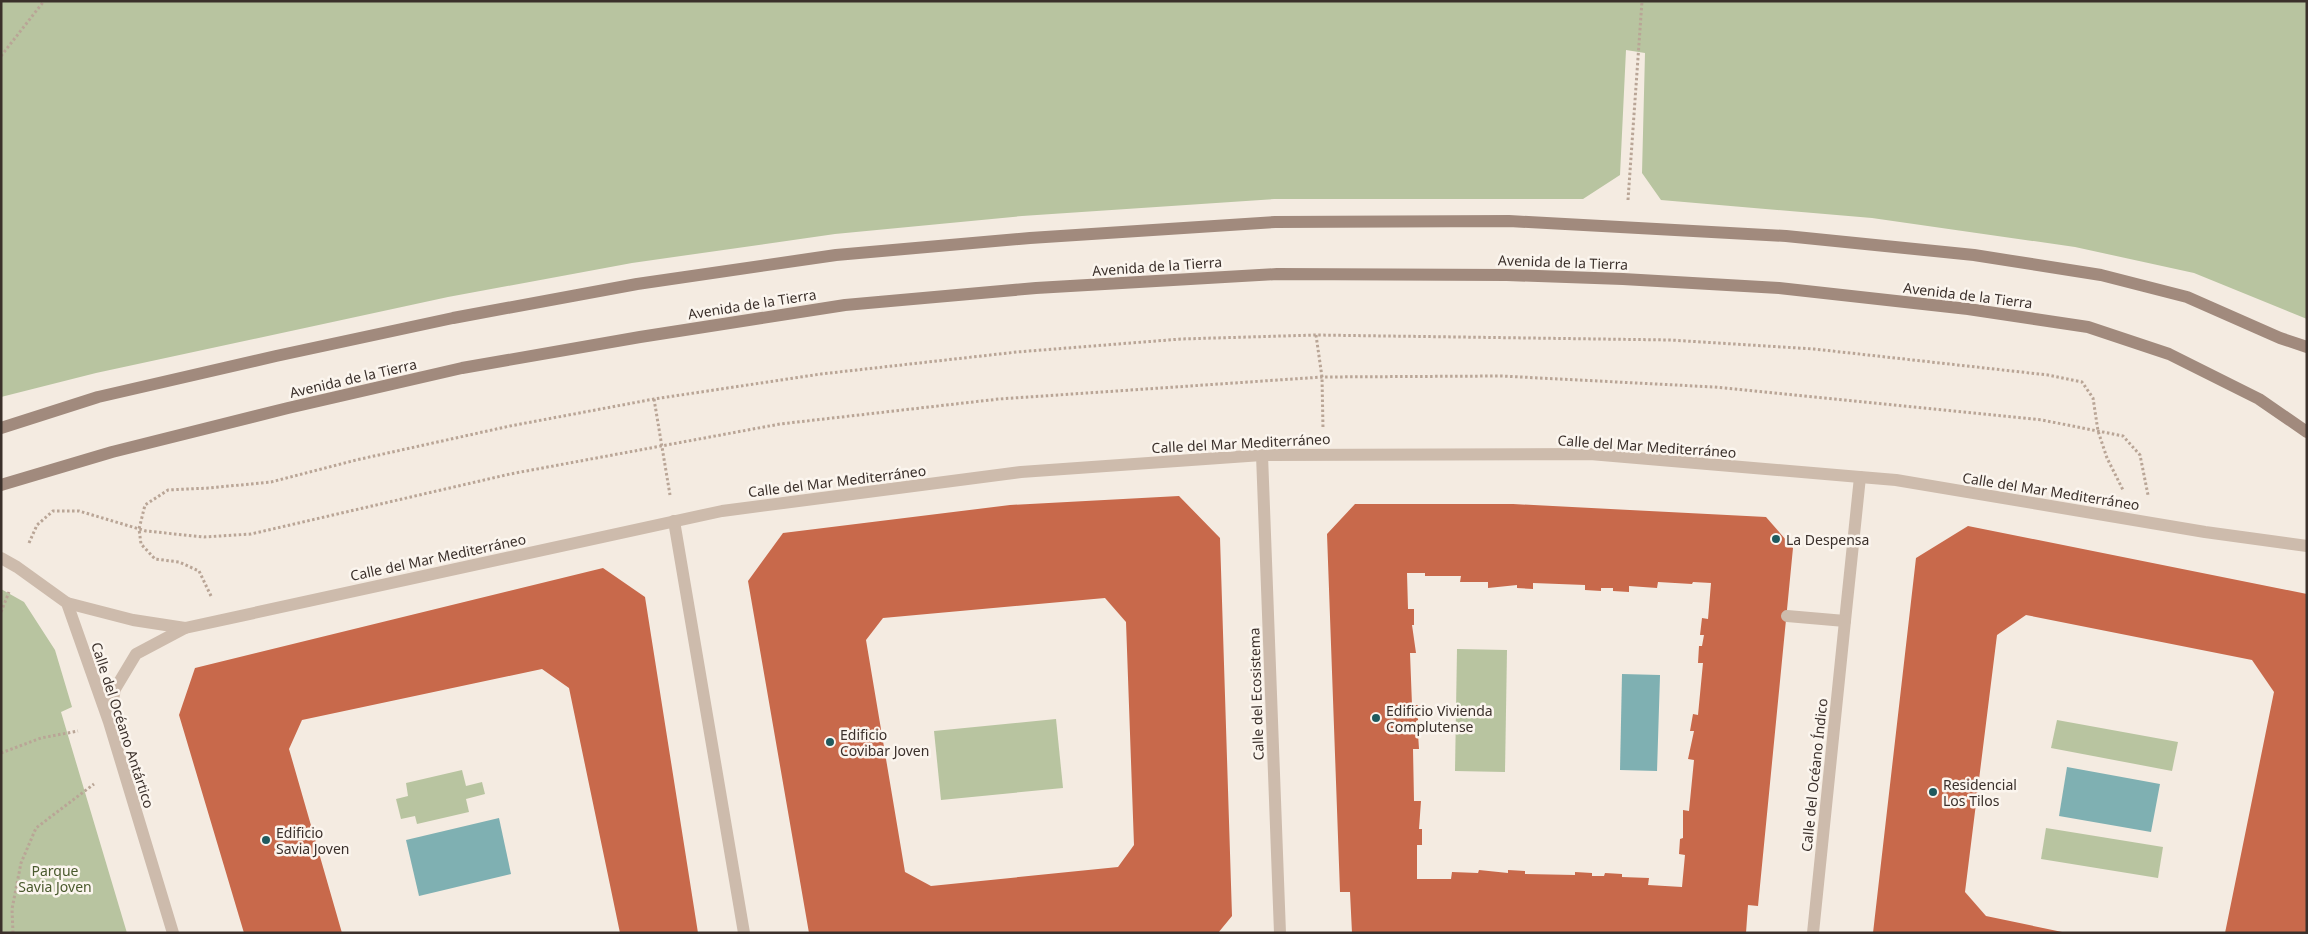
<svg xmlns="http://www.w3.org/2000/svg" width="2308" height="934" viewBox="0 0 2308 934" font-family="'Noto Sans',sans-serif">
<style>
.green{fill:#b8c4a0}
.water{fill:#7fb0b2}
.building{fill:#c8694b;fill-rule:evenodd}
.lines{fill:none;stroke-linecap:round;stroke-linejoin:round}
.path{stroke:#b9a596;stroke-width:3;stroke-dasharray:2.5 2.5;stroke-linecap:butt}
.lane{stroke:#cdbbac;stroke-width:12}
.street{stroke:#cdbbac;stroke-width:12}
.secondary{stroke:#a18a7d;stroke-width:12}
.poi-dot{fill:#1f5a5e;stroke:#fbf5ee;stroke-width:2}
.labels{text-anchor:middle;dominant-baseline:central;stroke-width:5;stroke-linejoin:round;paint-order:stroke}
.street-label{font-size:14px;fill:#3b302b;stroke:#fbf5ee}
.poi-label{font-size:14px;fill:#3b302b;stroke:#fbf5ee;text-anchor:start}
.park-label{font-size:14px;fill:#4a5a2e;stroke:#fbf5ee}
</style>
<rect width="100%" height="100%" fill="#f4ebe1"/>
<!-- green -->
<g class="green">
<path d="M1,1H2307V319L2194,273L2075,247L1872,218L1661,200L1642,173L1645,53L1626,50L1620,175L1583,199H1274L1022,216L835,234L632,263L448,297L96,373L1,397Z"/>
<path d="M1,589L24,602L55,650L72,707L61,712L127,933H1Z"/>
<path d="M1457,649L1507,650L1505,772L1455,771Z"/>
<path d="M1056,719L1063,788L941,800L934,731Z"/>
<path d="M2057,720L2178,742L2172,771L2051,748Z"/>
<path d="M462,770L466,786L482,782L485,794L466,799L469,812L417,824L415,816L401,819L396,799L408,796L406,783Z"/>
<path d="M2046,828L2163,847L2158,878L2041,859Z"/>
</g>
<!-- water -->
<g class="water">
<path d="M1622,674L1660,675L1657,771L1620,770Z"/>
<path d="M2067,767L2160,784L2151,832L2059,816Z"/>
<path d="M499,818L511,874L419,896L406,840Z"/>
</g>
<!-- building -->
<g class="building">
<path d="M1179,496L1220,538L1232,916L1218,933H809L748,581L783,533L1010,505ZM1105,598L1126,622L1134,845L1118,867L931,886L905,872L866,640L883,618Z"/>
<path d="M1355,504H1513L1766,517L1793,548L1758,906L1748,905L1746,933H1352L1350,892H1340L1327,534ZM1407,573H1425V576H1461L1460,582H1488V588L1517,585V588L1533,589V583L1585,585V590L1601,591V588H1613V591L1629,592V586L1657,588L1658,582L1692,584L1693,582L1711,583L1708,619L1702,618L1700,635H1704L1702,646H1699L1698,663H1703L1698,715L1693,714L1690,731H1694L1688,759L1694,760L1689,811L1683,810V838L1680,839L1679,854L1685,855L1682,887L1648,885L1649,878L1622,877V874L1605,873L1604,876H1592V873L1575,872V875L1525,874V871L1508,870V873L1479,870L1478,873L1452,872L1451,879H1417V845H1422V829H1419L1421,801H1414L1413,749H1419L1418,734L1415,733L1416,721L1418,720V705H1412L1410,653H1416L1412,625H1414V609H1408Z"/>
<path d="M1968,526L2307,594V933H2225L2274,692L2252,660L2026,615L1997,635L1965,892L1986,916L2067,933H1873L1916,558Z"/>
<path d="M603,568L645,597L698,933H620L569,688L542,669L302,720L289,749L342,933H244L179,715L195,668Z"/>
</g>
<g class="lines">
<!-- path -->
<g class="path">
<path d="M1,56L44,1"/>
<path d="M1628,200L1642,1"/>
<path d="M1316,335L1322,377L1323,429"/>
<path d="M654,399L670,495"/>
<path d="M29,543L37,525L53,511H79L146,531L204,537L251,534L510,474L780,424L999,399L1322,377L1501,376L1714,387L2042,420L2123,436L2140,455L2148,495"/>
<path d="M211,596L199,571L179,562L155,559L141,544L139,529L145,505L168,490L209,488L271,482L356,460L510,426L654,399L821,374L1017,352L1181,339L1316,335L1670,340L1814,349L2048,375L2082,382L2093,398L2098,431L2107,458L2123,490"/>
<path d="M1,612L9,592"/>
<path d="M1,753L41,738L78,731"/>
<path d="M13,933L12,909L21,863L36,828L94,784"/>
</g>
<!-- lane -->
<path class="lane" d="M1787,616L1845,621L1860,477"/>
<!-- street -->
<g class="street">
<path d="M1262,455L1280,933"/>
<path d="M674,521L744,933"/>
<path d="M1,558L17,567L67,603L109,722L173,933"/>
<path d="M67,603L133,620L185,628L722,511L1021,472L1262,455L1590,454L1860,477L1896,480L2205,532L2307,546"/>
<path d="M109,720L115,689L136,654L185,628"/>
<path d="M1813,933L1845,621"/>
</g>
<!-- secondary -->
<g class="secondary">
<path d="M1,428L98,397L276,356L453,318L637,284L836,255L1030,238L1275,222L1509,221L1786,236L1974,255L2101,275L2187,297L2280,338L2307,347"/>
<path d="M1,485L112,452L288,408L462,368L640,337L845,305L1036,288L1277,274L1507,275L1623,279L1779,288L1968,309L2088,327L2169,354L2259,399L2307,432"/>
</g>
</g>
<!-- markers -->
<g class="poi-dot">
<circle cx="1776" cy="539" r="5"/>
<circle cx="1376" cy="718" r="5"/>
<circle cx="830" cy="742" r="5"/>
<circle cx="1933" cy="792" r="5"/>
<circle cx="266" cy="840" r="5"/>
</g>
<g class="labels">
<!-- street labels -->
<g class="street-label">
<text transform="translate(1563 262) rotate(2)">Avenida de la Tierra</text>
<text transform="translate(1157 266) rotate(-4)">Avenida de la Tierra</text>
<text transform="translate(1968 295) rotate(7)">Avenida de la Tierra</text>
<text transform="translate(752 304) rotate(-9)">Avenida de la Tierra</text>
<text transform="translate(353 378) rotate(-13)">Avenida de la Tierra</text>
<text transform="translate(1241 443) rotate(-3)">Calle del Mar Mediterráneo</text>
<text transform="translate(1647 446) rotate(4)">Calle del Mar Mediterráneo</text>
<text transform="translate(837 481) rotate(-7)">Calle del Mar Mediterráneo</text>
<text transform="translate(2051 491) rotate(9)">Calle del Mar Mediterráneo</text>
<text transform="translate(438 557) rotate(-12)">Calle del Mar Mediterráneo</text>
<text transform="translate(1256 694) rotate(-92)">Calle del Ecosistema</text>
<text transform="translate(123 725) rotate(72)">Calle del Océano Antártico</text>
<text transform="translate(1814 775) rotate(-84)">Calle del Océano Índico</text>
</g>
<!-- poi labels -->
<g class="poi-label">
<text x="1786" y="539">La Despensa</text>
<text x="1386" y="710">Edificio Vivienda<tspan x="1386" dy="16">Complutense</tspan></text>
<text x="840" y="734">Edificio<tspan x="840" dy="16">Covibar Joven</tspan></text>
<text x="1943" y="784">Residencial<tspan x="1943" dy="16">Los Tilos</tspan></text>
<text x="276" y="832">Edificio<tspan x="276" dy="16">Savia Joven</tspan></text>
</g>
<!-- park labels -->
<g class="park-label">
<text x="55" y="870">Parque<tspan x="55" dy="16">Savia Joven</tspan></text>
</g>
</g>
<!-- border -->
<rect width="2308" height="934" fill="none" stroke="#3b302b" stroke-width="5"/>
</svg>
